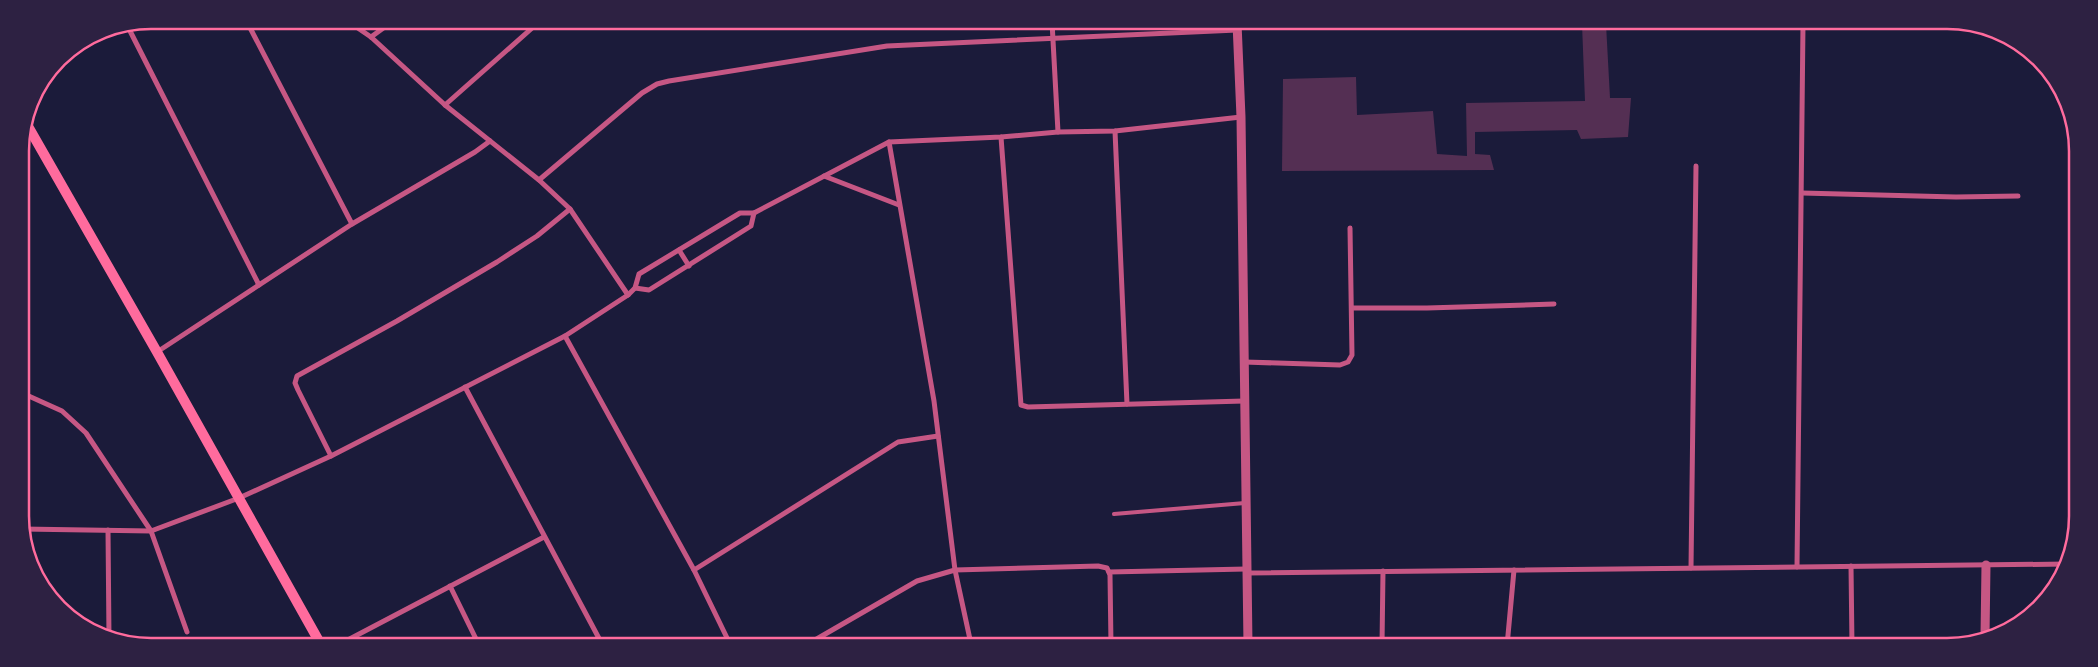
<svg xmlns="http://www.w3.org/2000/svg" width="2098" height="667" viewBox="0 0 2098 667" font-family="Overpass,sans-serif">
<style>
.building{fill:#542f53}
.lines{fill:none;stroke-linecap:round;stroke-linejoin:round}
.service{stroke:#c65784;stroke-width:4}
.minor{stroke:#c65784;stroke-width:5}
.tertiary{stroke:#c65784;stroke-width:9}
.secondary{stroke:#ff6b9d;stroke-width:10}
.rim{fill:none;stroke:#ff6b9d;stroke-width:2.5}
</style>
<rect width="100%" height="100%" fill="#1b1b3a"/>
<!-- building -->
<g class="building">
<path d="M1286,23H1315V28L1286,26Z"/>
<path d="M1582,24H1606L1610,98H1631L1628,137L1581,139L1577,130L1475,132V154L1490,155L1494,170L1282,171L1283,79L1356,77L1357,115L1433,111L1437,154L1467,156L1466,103L1585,101Z"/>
</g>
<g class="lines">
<!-- service -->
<path class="service" d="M1114,514L1245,503"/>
<!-- minor -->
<g class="minor">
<path d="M246,20L352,224"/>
<path d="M346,20L371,37L445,105L539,180L570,209L628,295"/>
<path d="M1052,22L1058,132"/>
<path d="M127,25L259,285"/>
<path d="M371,37L393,21"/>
<path d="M445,105L540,21"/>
<path d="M1115,131L1127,404"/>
<path d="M1001,137L1021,405L1028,407L1244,401"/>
<path d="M889,142L934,401L955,570L971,644"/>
<path d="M824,176L899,205"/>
<path d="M539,180L642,93L657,84L669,81L887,46L1237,30"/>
<path d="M1802,193L1956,197L2018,196"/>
<path d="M679,250L689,266"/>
<path d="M635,288L649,290L751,226L754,213L889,142L1001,137L1058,132L1115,131L1241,117"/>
<path d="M1352,308H1427L1554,304"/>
<path d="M565,336L694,570L730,644"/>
<path d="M157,352L352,224L475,152L490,141"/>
<path d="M1244,362L1340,365L1348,362L1352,355L1350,228"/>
<path d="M465,387L602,644"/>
<path d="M22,393L62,411L86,433L151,531L187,632"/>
<path d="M331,456L298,390L295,383L297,376L397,321L497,262L537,236L570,209"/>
<path d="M22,529L151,531L239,498L331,456L565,336L628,295L635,288L639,274L740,213H754"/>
<path d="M108,530L109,638"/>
<path d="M1851,566L1852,646"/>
<path d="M1797,567L1803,24"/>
<path d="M1691,568L1696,166"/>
<path d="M694,570L898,442L938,436"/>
<path d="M1109,572L1246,569"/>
<path d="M1247,573L2067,564"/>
<path d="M450,586L478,643"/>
<path d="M342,643L544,537"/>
<path d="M808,644L917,581L955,570L1098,566L1107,568L1110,575L1111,645"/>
<path d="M1382,645L1383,571"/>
<path d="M1507,646L1514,570"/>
</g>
<!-- tertiary -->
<g class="tertiary">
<path d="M1237,23L1241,117L1248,645"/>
<path d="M1985,636L1986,565"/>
</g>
<!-- secondary -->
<path class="secondary" d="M25,121L157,352L320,643"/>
</g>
<!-- crop -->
<path d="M0 0H2098V667H0ZM151 29H1947A122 122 0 0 1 2069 151V516A122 122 0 0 1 1947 638H151A122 122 0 0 1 29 516V151A122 122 0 0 1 151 29Z" fill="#2d2142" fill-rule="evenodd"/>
<path class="rim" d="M151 29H1947A122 122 0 0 1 2069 151V516A122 122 0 0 1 1947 638H151A122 122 0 0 1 29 516V151A122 122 0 0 1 151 29Z"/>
</svg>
